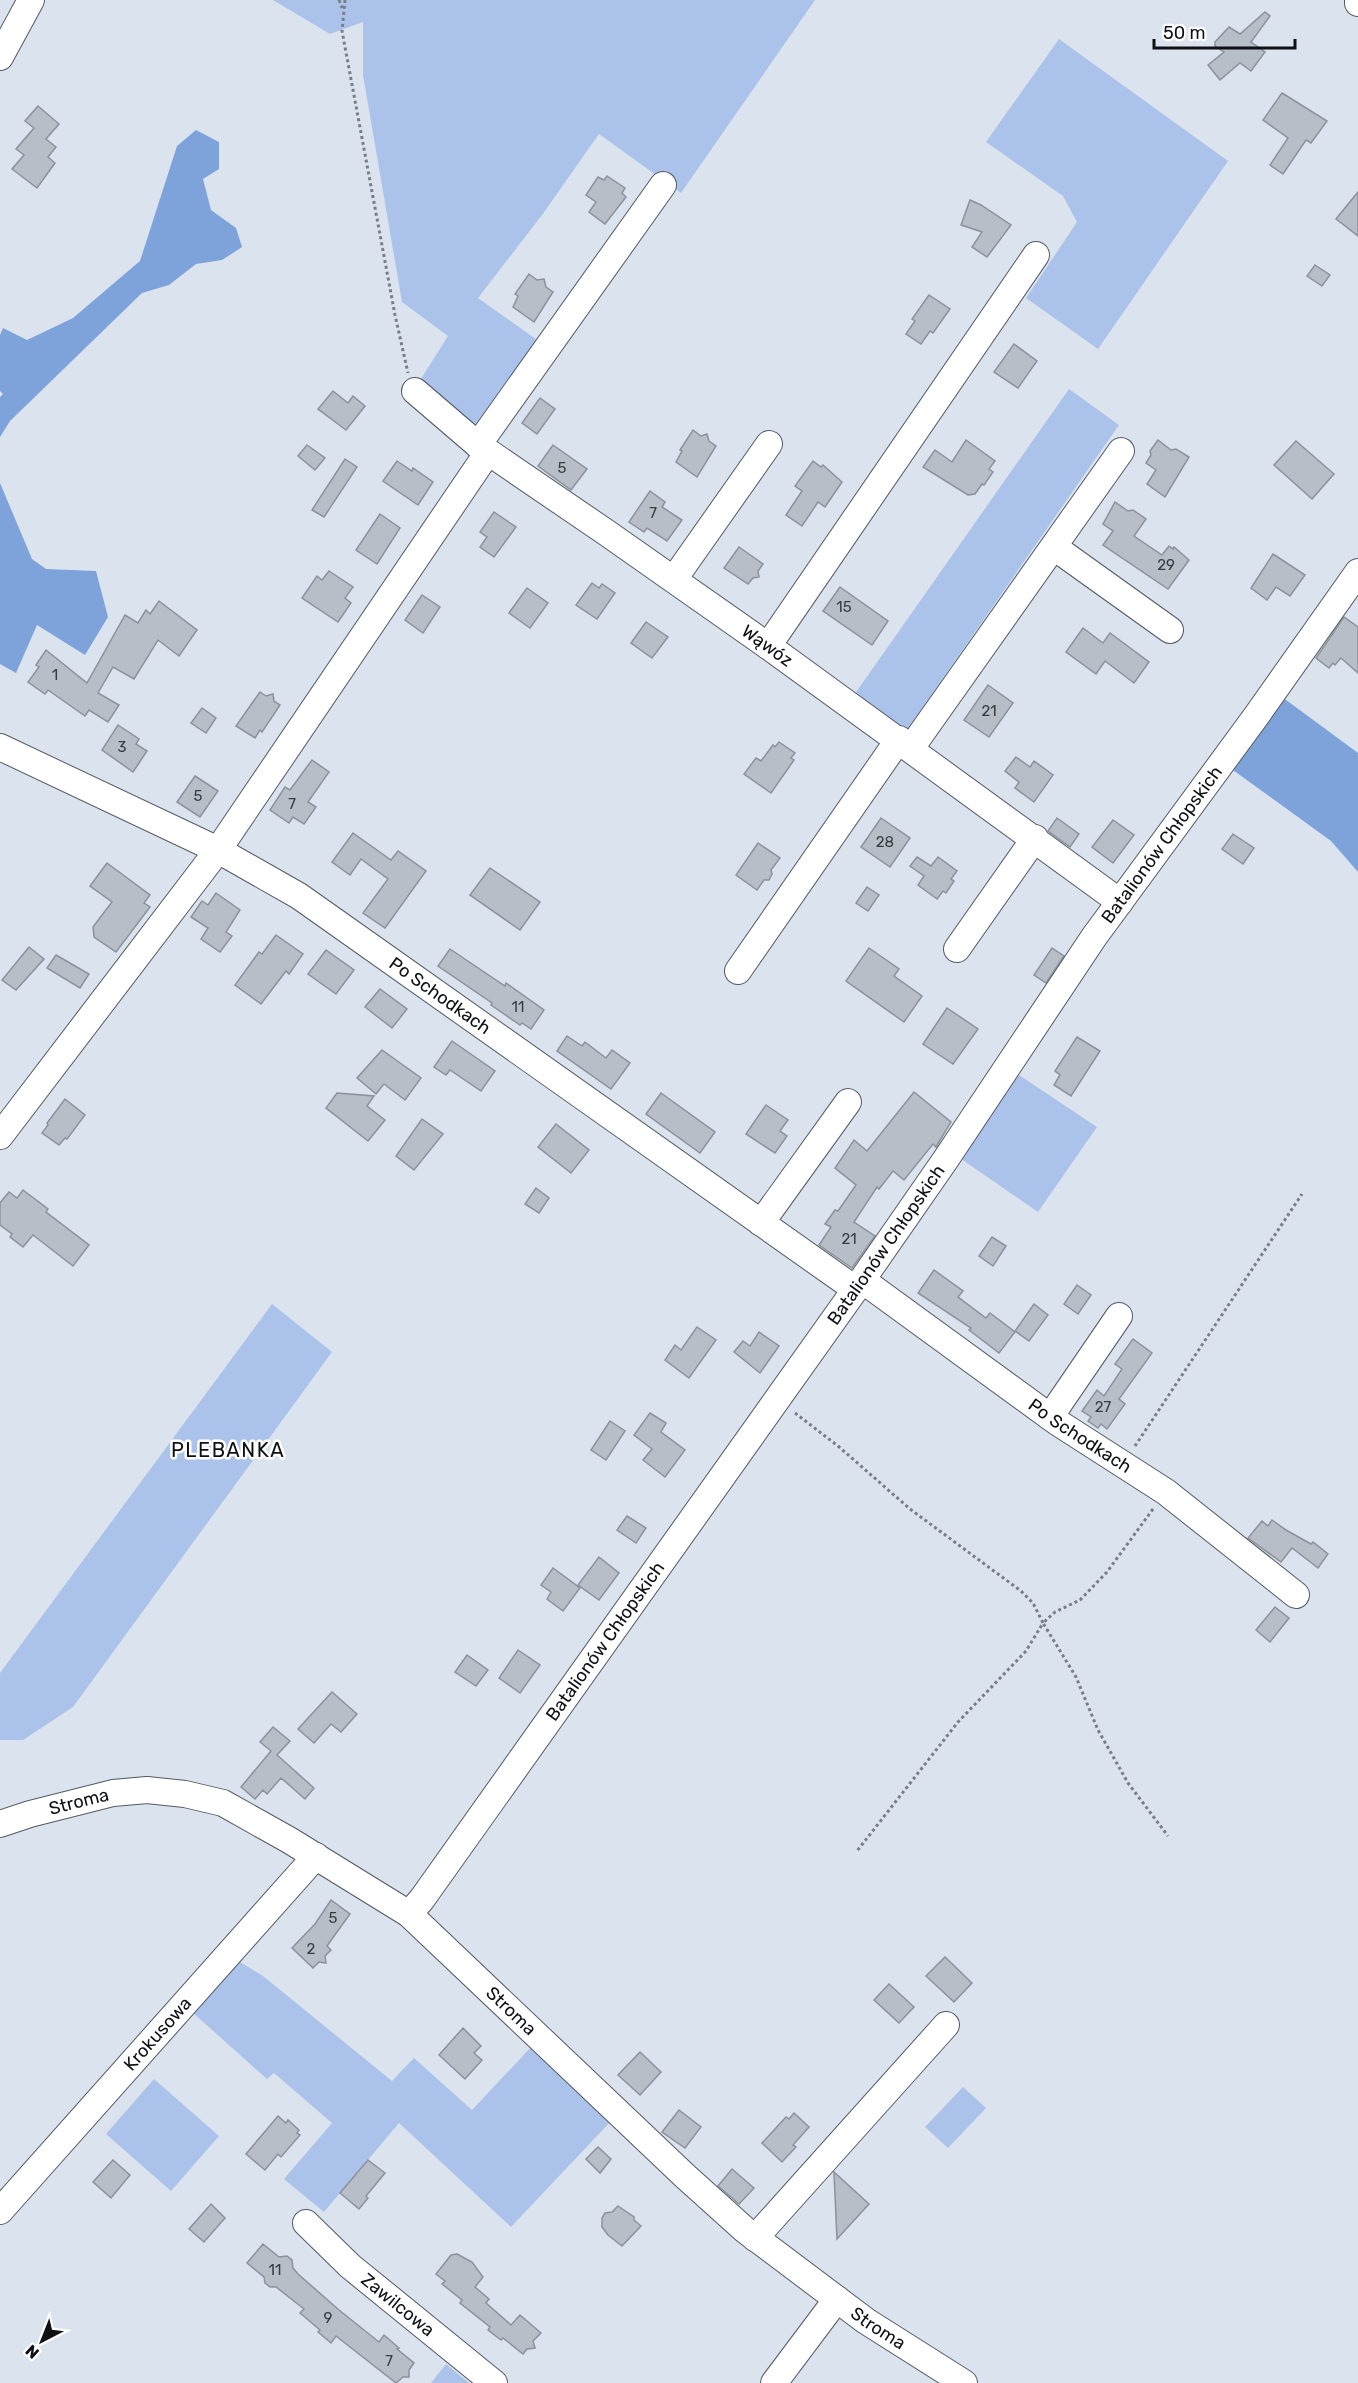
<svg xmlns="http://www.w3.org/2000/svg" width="1358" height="2383" viewBox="0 0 1358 2383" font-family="Rubik,sans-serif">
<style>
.green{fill:#abc3ea}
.forest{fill:#7ea3db}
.building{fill:#b7bec8;stroke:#8c929d;stroke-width:1.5}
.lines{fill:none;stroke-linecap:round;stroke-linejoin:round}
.minor-casing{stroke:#545a63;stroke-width:28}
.path{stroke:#797e86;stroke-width:3;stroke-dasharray:3 3;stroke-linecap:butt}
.minor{stroke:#fff;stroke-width:26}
.labels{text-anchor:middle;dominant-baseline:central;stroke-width:5;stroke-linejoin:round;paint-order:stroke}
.number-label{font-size:15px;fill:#383c41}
.street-label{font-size:18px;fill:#0e1014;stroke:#fff}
.neighbourhood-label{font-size:20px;letter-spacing:1.5px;fill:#0e1014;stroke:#fff}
</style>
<rect width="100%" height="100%" fill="#dbe3ee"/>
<!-- green -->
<g class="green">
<path d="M273,0H815L681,193L599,134L542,215L478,298L540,342L476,434L419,382L448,336L402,302L363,75V22L330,34Z"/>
<path d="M1059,39L1228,161L1098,349L1026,298L1077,222L1063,196L986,142Z"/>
<path d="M1069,389L1119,425L904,734L852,698Z"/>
<path d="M1013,1071L1097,1127L1038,1212L957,1156Z"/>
<path d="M272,1304L332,1352L73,1707L23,1740H0V1673Z"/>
<path d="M238,1961L263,1976L392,2081L414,2058L472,2110L533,2045L612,2120L511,2227L399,2123L324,2212L284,2179L332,2123L274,2073L267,2079L192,2012Z"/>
<path d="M154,2079L219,2136L171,2191L106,2134Z"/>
<path d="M963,2087L986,2108L948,2148L925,2127Z"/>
<path d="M446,2364L469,2383H431Z"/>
</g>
<!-- forest -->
<g class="forest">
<path d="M196,130L219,142V169L203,179L211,210L236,228L242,247L222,260L196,264L169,285L142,293L10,421L0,437V397L3,394L0,391V335L3,328L27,340L73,318L140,261L177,146Z"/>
<path d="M0,483L32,559L46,569L96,571L108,617L85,655L37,625L16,673L0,664Z"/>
<path d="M1278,694L1358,753V872L1331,841L1226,765Z"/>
</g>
<!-- building -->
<g class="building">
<path d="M1265,12L1270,16L1251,42L1265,52L1251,71L1240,63L1220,80L1208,65L1224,52L1215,46V42L1229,27L1240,34Z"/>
<path d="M1282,93L1327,121L1311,143L1306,140L1283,174L1270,165L1288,138L1263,120Z"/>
<path d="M38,106L59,124L46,139L56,147L48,157L55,163L37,188L12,169L24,155L16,149L34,128L25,121Z"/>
<path d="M607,176L625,188L622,193L626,197L605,224L589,212L596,202L586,195L598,177L604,180Z"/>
<path d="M1358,192V236L1336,219Z"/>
<path d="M970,200L981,205L1011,225L987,257L972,247L982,232L961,225Z"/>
<path d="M1315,265L1330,275L1322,286L1307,276Z"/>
<path d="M529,274L537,280L544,279L546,287L553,292L534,322L513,307L518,296L515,294Z"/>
<path d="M929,295L950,309L933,333L930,331L921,344L906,334L915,321L912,319Z"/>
<path d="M1014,344L1037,361L1018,388L994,372Z"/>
<path d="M333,391L348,403L353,396L365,406L346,430L318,409Z"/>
<path d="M540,398L555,409L537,434L522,423Z"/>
<path d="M693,430L701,436L707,434L709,441L716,446L697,477L676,462L682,451L680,450Z"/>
<path d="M966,440L995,461L989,469L993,472L984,485L982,484L975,494L968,495L923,467L935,450L952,462Z"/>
<path d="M1158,440L1171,450L1176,449L1189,457L1165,497L1147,484L1156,470L1146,463L1151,455L1150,451Z"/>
<path d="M1296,441L1334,474L1312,499L1274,465Z"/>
<path d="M307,445L325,458L315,470L298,456Z"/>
<path d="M553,445L587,469L571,490L538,466Z"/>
<path d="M345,459L357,467L324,517L312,510Z"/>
<path d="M397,461L412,471L413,468L433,482L418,505L383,481Z"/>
<path d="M813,461L821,467L823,465L842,482L825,507L818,502L802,526L786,515L802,491L795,486Z"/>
<path d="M650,491L665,502L662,507L682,520L667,541L647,528L644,532L629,522Z"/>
<path d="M1115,502L1128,511L1133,510L1146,519L1134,536L1162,555L1169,546L1173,549L1174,547L1189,560L1168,589L1103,545L1113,531L1103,524Z"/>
<path d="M494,512L516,527L494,557L480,547L487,537L480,532Z"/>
<path d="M380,514L400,528L377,564L356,550Z"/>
<path d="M739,547L763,564L758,571L759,577L753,578L748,584L724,568Z"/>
<path d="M1273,554L1305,575L1290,596L1276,587L1267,600L1251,588Z"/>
<path d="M329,571L353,587L345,598L351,603L338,622L302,598L317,576L322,580Z"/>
<path d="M592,583L599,588L602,584L615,593L597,619L576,605Z"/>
<path d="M840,587L888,621L872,645L823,611Z"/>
<path d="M527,588L548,603L530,628L509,613Z"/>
<path d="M422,595L440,607L423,633L405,620Z"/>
<path d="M159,601L197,630L179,656L158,640L134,679L113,667L98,693L119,705L108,722L89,710L85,716L48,690L45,694L28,682L39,667L36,665L46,650L87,683L125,615L138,623L146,610L150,614Z"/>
<path d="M1344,617L1358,627V673L1341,658L1335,665L1333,663L1329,668L1316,658Z"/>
<path d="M646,622L668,637L652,658L631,643Z"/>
<path d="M1083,628L1103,643L1110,633L1149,662L1134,683L1105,661L1096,674L1066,652Z"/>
<path d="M988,685L1013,703L989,737L964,720Z"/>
<path d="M260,692L266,696L273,694L274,701L280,705L262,732L260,730L255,738L236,726Z"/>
<path d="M202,708L216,718L206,733L191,723Z"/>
<path d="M118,725L139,739L136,744L147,751L133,772L102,750Z"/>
<path d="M779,742L795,753L791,758L794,760L771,793L744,774L756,758L761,761L773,745L775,747Z"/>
<path d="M1016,757L1030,767L1034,761L1053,775L1034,802L1015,788L1019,782L1005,771Z"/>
<path d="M312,760L329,772L308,802L316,807L304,824L293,817L289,823L270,810L285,787L290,790Z"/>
<path d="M195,776L218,791L200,817L177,802Z"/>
<path d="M881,818L910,838L890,867L861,847Z"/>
<path d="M1057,818L1079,834L1070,847L1048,831Z"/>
<path d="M1113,820L1134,835L1113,863L1092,847Z"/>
<path d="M353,833L391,860L398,851L426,871L385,928L363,913L388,879L361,859L350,875L332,862Z"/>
<path d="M1233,834L1254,848L1243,864L1222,849Z"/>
<path d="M758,843L780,858L771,870L772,874L769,880H764L757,890L736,875Z"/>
<path d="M917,857L931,866L938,857L957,871L951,879L954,881L946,893L943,891L937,899L918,885L924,876L910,866Z"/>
<path d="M107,863L150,895L144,903L150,907L116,952L94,937L93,927L112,902L90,886Z"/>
<path d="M490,868L540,902L520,930L470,895Z"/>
<path d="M867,887L879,895L868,911L856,903Z"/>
<path d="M216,893L240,910L226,932L232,936L220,952L201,939L208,928L191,917L202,901L208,905Z"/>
<path d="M276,935L303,954L289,974L286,971L261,1004L235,985L259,952L262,954Z"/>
<path d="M29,947L44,959L16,990L2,980Z"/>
<path d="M869,948L899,969L894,976L922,996L904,1022L846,981Z"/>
<path d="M1052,948L1064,956L1046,983L1034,975Z"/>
<path d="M450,949L505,986L506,983L544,1010L531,1029L522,1023L520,1025L491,1005L492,1003L438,966Z"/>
<path d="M326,950L354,970L336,994L308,974Z"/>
<path d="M56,955L89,974L80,988L47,968Z"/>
<path d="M380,989L407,1009L392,1028L365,1007Z"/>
<path d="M947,1008L978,1029L953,1064L923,1044Z"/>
<path d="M567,1036L582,1046L585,1042L606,1058L612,1050L630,1063L611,1089L557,1051Z"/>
<path d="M1077,1037L1100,1051L1071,1096L1054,1085L1060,1075L1055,1071Z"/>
<path d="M452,1041L495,1071L481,1091L450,1070L446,1075L434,1067Z"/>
<path d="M382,1050L421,1078L405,1100L384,1084L376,1094L357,1078Z"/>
<path d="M914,1092L951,1122L936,1147L933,1144L904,1180L893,1171L879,1189L877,1187L854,1222L875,1236L852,1268L819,1245L831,1227L825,1224L835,1210L838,1211L856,1185L835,1168L854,1140L867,1151Z"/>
<path d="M337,1093L374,1096L367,1106L385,1120L368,1141L326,1108Z"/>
<path d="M661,1093L715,1132L700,1153L646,1114Z"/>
<path d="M65,1099L85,1115L67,1139L65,1138L59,1145L42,1133L48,1125L47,1123Z"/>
<path d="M766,1105L788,1120L780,1131L787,1136L775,1153L746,1134Z"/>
<path d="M422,1119L443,1134L414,1170L396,1156Z"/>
<path d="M556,1124L589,1150L571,1173L538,1147Z"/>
<path d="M536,1188L549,1198L539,1213L525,1204Z"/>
<path d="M23,1190L48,1209L46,1212L89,1245L73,1266L33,1235L23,1247L10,1237L12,1234L0,1225V1203L9,1192L17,1198Z"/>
<path d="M992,1237L1006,1246L993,1266L979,1256Z"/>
<path d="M934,1270L963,1291L958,1297L986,1318L990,1313L1015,1332L999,1353L969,1330L971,1328L918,1293Z"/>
<path d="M1077,1285L1091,1295L1078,1314L1064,1304Z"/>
<path d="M1034,1304L1048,1315L1029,1341L1015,1331Z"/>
<path d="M697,1327L716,1340L689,1378L665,1360L675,1345L681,1350Z"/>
<path d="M759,1332L779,1346L760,1373L734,1352L743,1341L750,1346Z"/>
<path d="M1133,1339L1152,1353L1119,1399L1125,1404L1107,1429L1101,1424L1098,1428L1088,1421L1091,1417L1082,1411L1097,1390L1104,1396L1122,1369L1115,1364Z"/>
<path d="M650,1413L666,1423L661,1432L685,1450L665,1477L643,1460L652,1449L634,1435Z"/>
<path d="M610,1421L625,1431L606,1460L591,1450Z"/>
<path d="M627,1516L646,1528L636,1543L617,1530Z"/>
<path d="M1272,1520L1286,1530L1311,1544L1313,1542L1328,1554L1318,1568L1292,1548L1281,1562L1248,1538L1262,1521L1268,1526Z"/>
<path d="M599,1557L619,1573L599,1600L578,1585Z"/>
<path d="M553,1568L580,1588L563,1611L547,1599L551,1592L541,1585Z"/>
<path d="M1275,1607L1289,1618L1270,1642L1256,1630Z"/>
<path d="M518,1650L540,1665L520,1693L499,1678Z"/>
<path d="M467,1655L488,1670L476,1686L455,1672Z"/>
<path d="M332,1692L357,1714L341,1732L331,1724L314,1743L298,1729Z"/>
<path d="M273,1727L290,1741L277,1755L314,1788L305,1799L281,1778L267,1794L263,1790L255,1799L241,1787L271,1751L260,1742Z"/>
<path d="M331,1900L350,1914L327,1946L331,1950L325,1956L326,1963L319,1962L313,1968L292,1948L315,1924Z"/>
<path d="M945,1957L972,1983L954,2002L926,1976Z"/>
<path d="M889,1984L914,2007L899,2023L874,2000Z"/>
<path d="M463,2028L481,2046L474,2053L482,2060L465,2079L439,2055Z"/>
<path d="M640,2052L661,2072L640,2095L618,2075Z"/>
<path d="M679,2110L701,2127L685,2148L662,2132Z"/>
<path d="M794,2113L809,2127L793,2145L796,2147L782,2162L762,2143L786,2117L789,2119Z"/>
<path d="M278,2116L286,2123L288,2120L299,2130L297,2133L300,2135L281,2157L278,2154L265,2170L246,2154Z"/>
<path d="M598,2147L611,2159L600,2173L586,2159Z"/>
<path d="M113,2160L130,2175L111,2198L93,2182Z"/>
<path d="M368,2160L385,2173L366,2196L368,2198L359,2209L340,2193Z"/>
<path d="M732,2169L754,2188L739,2204L718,2186Z"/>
<path d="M834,2172L869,2204L837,2239L834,2173Z"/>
<path d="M211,2204L225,2218L204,2242L189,2229Z"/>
<path d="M618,2206L634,2217V2220L641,2226L622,2246L608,2235L602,2227V2218L605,2213L612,2212Z"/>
<path d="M263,2244L279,2257L287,2256L292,2260L293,2268L298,2274L339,2310L379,2342L384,2335L399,2348L397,2349L414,2363L409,2370V2377H403L396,2383L336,2336L331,2343L318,2332L320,2330L300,2313L304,2309L276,2287H270L265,2283L264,2277L247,2263Z"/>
<path d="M457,2254L472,2262L483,2277L475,2287L489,2299L486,2303L511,2325L520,2315L541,2333L533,2341L535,2348L527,2349L523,2354L503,2338L501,2340L488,2330L490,2327L460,2303L462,2300L442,2284L445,2281L436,2274L451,2255Z"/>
</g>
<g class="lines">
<defs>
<g id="minor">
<path d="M1358,0V3"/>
<path d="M0,57L31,0"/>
<path id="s1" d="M415,391L478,445L607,533L768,646L1120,902"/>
<path d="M478,445L663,185"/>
<path d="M1054,547L1170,630"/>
<path d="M674,579L769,444"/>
<path d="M768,646L1036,255"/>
<path id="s2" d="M0,747L218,850L299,896L855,1289"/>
<path d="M911,748L1121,451"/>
<path d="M957,949L1035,838"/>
<path d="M738,971L899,739"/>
<path d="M0,1136L218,850L488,452"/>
<path d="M761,1223L848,1102"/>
<path id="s3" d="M862,1280L1057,1422L1166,1492L1296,1595"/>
<path d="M1050,1417L1119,1316"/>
<path id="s4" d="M0,1824L30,1814L113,1793L147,1790L185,1794L223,1803L289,1840L409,1914L685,2176L745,2230L866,2321L964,2383"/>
<path id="s5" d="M409,1914L422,1899L862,1280L946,1159L1094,937L1257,715L1358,572"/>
<path id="s6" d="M0,2211L316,1856"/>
<path id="s7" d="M306,2223L350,2266L494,2383"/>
<path d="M755,2238L946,2025"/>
<path d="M774,2383L837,2299"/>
</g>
</defs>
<!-- minor casing -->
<use href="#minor" class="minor-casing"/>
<!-- path -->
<g class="path">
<path d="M339,0L342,8"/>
<path d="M345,0L342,31L395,315L408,373"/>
<path d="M795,1413L838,1446L910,1509L1021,1591L1033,1603L1043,1623L1026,1651L958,1722L857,1851"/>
<path d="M1135,1446L1302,1194"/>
<path d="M1153,1509L1107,1572L1080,1600L1055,1612L1043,1623L1076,1677L1098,1730L1128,1783L1168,1836"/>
</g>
<!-- minor -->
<use href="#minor" class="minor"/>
</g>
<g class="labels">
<!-- number labels -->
<g class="number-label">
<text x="562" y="468">5</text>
<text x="653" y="513">7</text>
<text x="1166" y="565">29</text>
<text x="844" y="607">15</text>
<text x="55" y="675">1</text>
<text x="989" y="711">21</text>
<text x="122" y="747">3</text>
<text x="198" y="796">5</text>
<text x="292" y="804">7</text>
<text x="885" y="842">28</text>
<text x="518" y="1007">11</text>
<text x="849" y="1239">21</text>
<text x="1103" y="1407">27</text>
<text x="333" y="1918">5</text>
<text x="311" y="1949">2</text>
<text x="275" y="2270">11</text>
<text x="328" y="2318">9</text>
<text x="389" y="2361">7</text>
</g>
<!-- street labels -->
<g class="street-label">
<text stroke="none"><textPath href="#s1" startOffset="435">Wąwóz</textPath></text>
<text stroke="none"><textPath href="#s5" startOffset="1308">Batalionów Chłopskich</textPath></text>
<text stroke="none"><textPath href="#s2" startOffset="507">Po Schodkach</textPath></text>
<text stroke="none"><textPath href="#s5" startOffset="822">Batalionów Chłopskich</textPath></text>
<text stroke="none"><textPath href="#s3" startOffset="268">Po Schodkach</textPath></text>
<text stroke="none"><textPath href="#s5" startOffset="336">Batalionów Chłopskich</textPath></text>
<text stroke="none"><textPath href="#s4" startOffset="82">Stroma</textPath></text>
<text stroke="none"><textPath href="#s4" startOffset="586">Stroma</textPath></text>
<text stroke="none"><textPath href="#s6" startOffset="237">Krokusowa</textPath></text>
<text stroke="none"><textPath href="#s7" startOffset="123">Zawilcowa</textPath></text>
<text stroke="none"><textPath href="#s4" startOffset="1072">Stroma</textPath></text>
</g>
<!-- neighbourhood labels -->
<g class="neighbourhood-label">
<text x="228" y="1450">PLEBANKA</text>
</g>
</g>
<!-- north arrow -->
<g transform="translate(42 2341) rotate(222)" stroke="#ffffff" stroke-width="4.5" paint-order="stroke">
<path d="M0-4.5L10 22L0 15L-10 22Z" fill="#0e1014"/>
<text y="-9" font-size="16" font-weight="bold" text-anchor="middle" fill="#0e1014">N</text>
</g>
<!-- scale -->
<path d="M1154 39v9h141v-9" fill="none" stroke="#0e1014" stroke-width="3"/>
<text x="1163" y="39" font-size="18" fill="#0e1014" stroke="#ffffff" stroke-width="4.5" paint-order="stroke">50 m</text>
</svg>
